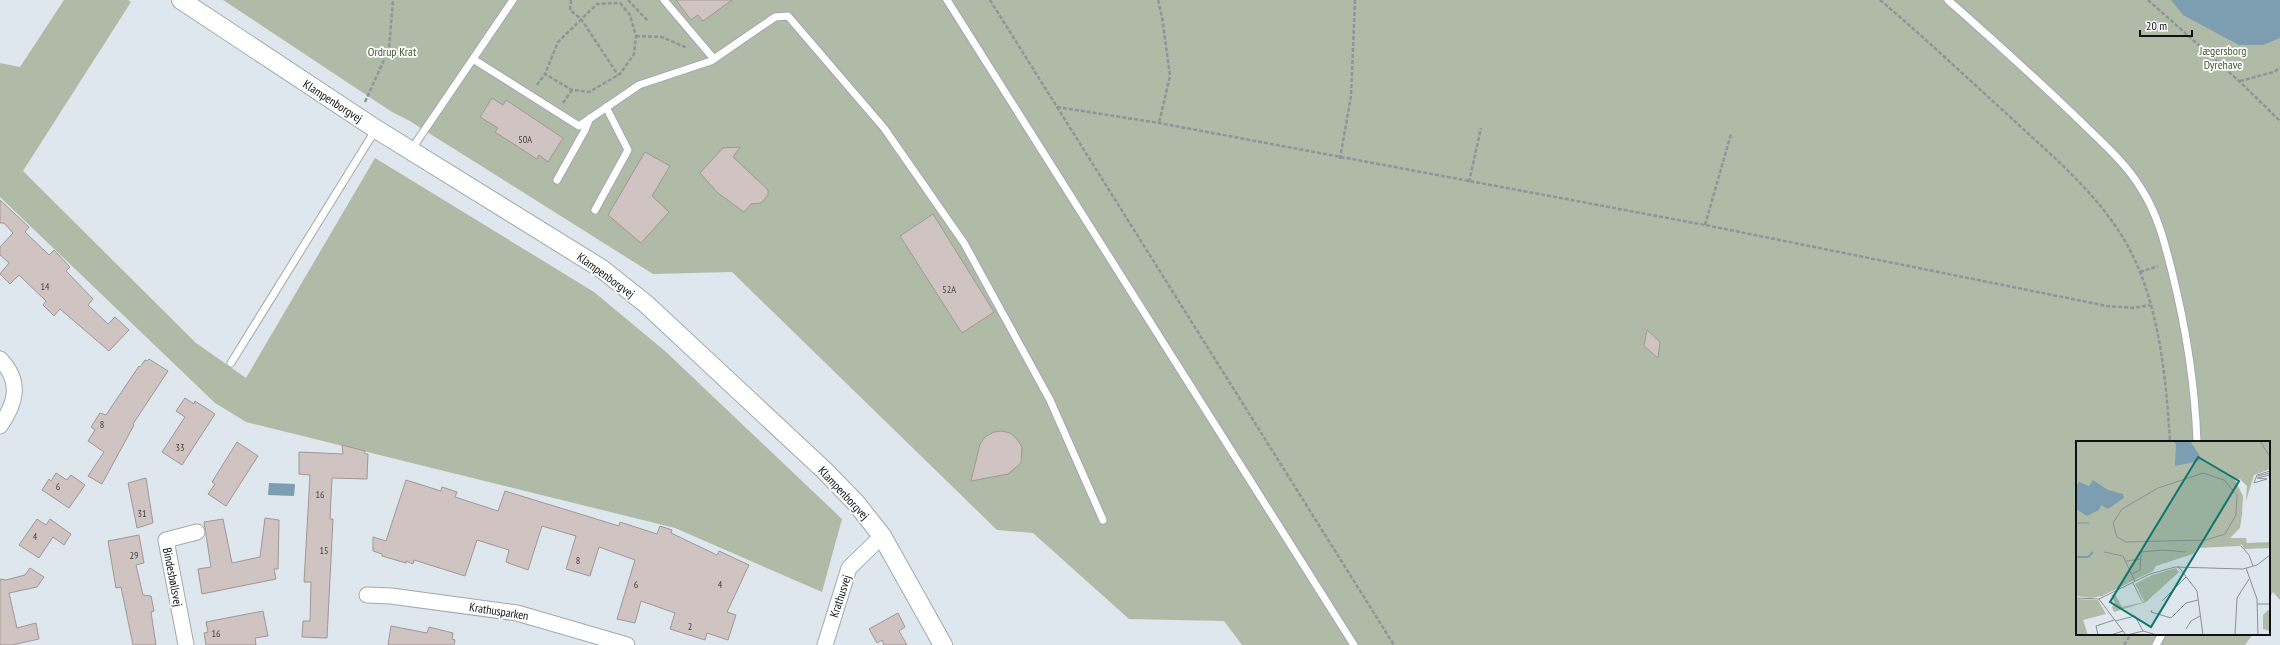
<svg xmlns="http://www.w3.org/2000/svg" width="2280" height="645" viewBox="0 0 2280 645" font-family="'PT Sans Narrow',sans-serif">
<style>
.green{fill:#afbba7}
.water{fill:#7d9db1}
.building{fill:#cfc4c1;stroke:#a19794}
.lines{fill:none;stroke-linecap:round;stroke-linejoin:round}
.service-casing{stroke:#a0a8ae;stroke-width:9}
.minor-casing{stroke:#a0a8ae;stroke-width:17}
.tertiary-casing{stroke:#a0a8ae;stroke-width:20}
.path{stroke:#8e959a;stroke-width:2.5;stroke-dasharray:4 2;stroke-linecap:butt}
.service{stroke:#fff;stroke-width:7}
.minor{stroke:#fff;stroke-width:15}
.tertiary{stroke:#fff;stroke-width:18}
.labels{text-anchor:middle;dominant-baseline:central;stroke-width:3.5;stroke-linejoin:round;paint-order:stroke}
.number-label{font-size:10px;fill:#3f3e3f}
.park-label{font-size:12px;fill:#405a2c;stroke:#fff}
.street-label{font-size:12px;fill:#0f1114;stroke:#fff}
.inset-river{fill:none;stroke:#7d9db1;stroke-width:2}
.inset-road{fill:none;stroke:#8b9196;stroke-width:1}
.view{fill:#0f766e;fill-opacity:0.15;stroke:#0f766e;stroke-width:2}
.inset-edge{fill:none;stroke:#0f1114;stroke-width:2}
</style>
<rect width="100%" height="100%" fill="#dee7ed"/>
<!-- green -->
<g class="green">
<path d="M64,0H128L131,2L23,171L196,343L246,378L375,158L594,292L665,351L842,519L822,592L675,528L246,422L215,403L0,197V63L20,67Z"/>
<path d="M223,0H2280V600L2273,592L2269,599V442H2077V634H2253L2245,645H1242L1224,621L1129,619L1033,533L997,530L732,272L653,274L408,120L392,112Z"/>
</g>
<!-- water -->
<g class="water">
<path d="M2171,0H2280V38L2263,45H2239L2183,15Z"/>
<path d="M269,483L295,484L294,496L268,495Z"/>
</g>
<!-- building -->
<g class="building">
<path d="M676,0H732L703,21L698,15L691,20Z"/>
<path d="M492,98L503,105L506,100L563,138L548,162L539,155L537,159L495,132L498,128L480,117Z"/>
<path d="M740,147L733,157L768,190V195L761,203L751,204L744,212L718,193L700,173L723,148Z"/>
<path d="M645,152L670,166L652,196L669,212L641,243L608,215Z"/>
<path d="M0,200L29,227L25,232L49,255L54,250L70,267L66,271L93,299L88,305L108,324L115,317L129,330L109,351L60,309L54,316L43,305L46,301L19,275L10,284L0,274L9,263L0,255V247L13,233L4,223H0Z"/>
<path d="M933,214L994,312L962,333L900,236Z"/>
<path d="M1647,330L1660,342L1658,358L1644,346Z"/>
<path d="M149,359L168,371L133,424L134,425L102,484L88,476L104,452L88,441L95,430L91,427L100,413L106,415L139,366L140,367L145,360L147,361Z"/>
<path d="M185,398L194,404L195,401L215,414L182,465L162,452L185,417L176,411Z"/>
<path d="M1002,431L1010,433L1017,439L1022,447L1021,463L1008,474L971,481L980,444L985,437L994,432Z"/>
<path d="M237,442L258,456L226,506L208,494L215,484L212,482Z"/>
<path d="M342,445L365,451V454H368L367,479L332,478L330,519H333L327,638L302,637L303,621H310L311,582H304L310,475L299,474V452L343,454Z"/>
<path d="M56,473L67,480L71,475L85,485L69,508L42,490L49,479L51,481Z"/>
<path d="M146,478L153,523L137,528L128,483Z"/>
<path d="M406,480L441,491L442,487L457,492L455,497L498,511L505,491L619,526L620,522L657,534L660,526L672,530L671,533L717,555L719,551L749,565L727,612L736,615L728,640L707,633L705,640L670,629L675,613L641,601L635,623L617,619L635,560L599,547L590,576L566,569L576,536L542,526L528,570L506,562L509,550L477,540L465,576L414,560L413,564L406,561V563L382,556V554L373,551V537L386,541Z"/>
<path d="M265,518L279,520L278,569H274L276,579L202,594L198,569L211,567L204,522L223,519L232,563L260,557Z"/>
<path d="M37,519L46,525L50,519L71,534L64,545L53,537L39,558L19,545Z"/>
<path d="M139,535L144,563L136,565L143,595L151,596L154,611L151,612L156,645H133L121,587L116,588L108,541Z"/>
<path d="M30,568L44,577L37,587L9,593L17,628L36,623L39,639L12,645H0V579L6,580L25,575Z"/>
<path d="M263,611L268,636L255,638L256,645H206L204,633L208,632L206,622Z"/>
<path d="M898,613L905,627L899,631L907,645H884L882,640L877,643L869,629Z"/>
<path d="M391,626L427,633L429,627L453,633L452,639L455,640L454,645H388Z"/>
</g>
<g class="lines">
<defs>
<g id="service">
<path d="M664,0L714,59"/>
<path d="M947,0L1354,645"/>
<path d="M1948,0C1990,37 2032,75 2073,114C2097,138 2125,161 2142,190C2158,215 2165,244 2172,272C2186,328 2195,384 2197,442"/>
<path d="M473,59L579,126L639,85L711,61L775,17L788,16L884,128L964,243L1050,400L1103,520"/>
<path d="M411,150L513,0"/>
<path d="M557,180L585,130L590,118"/>
<path d="M595,210L628,150L606,107"/>
<path d="M231,363L376,129"/>
<path d="M2156,645L2162,634"/>
</g>
<g id="minor">
<path d="M0,359C22,382 16,403 0,426"/>
<path d="M367,595L391,596L517,613L627,645"/>
<path d="M186,645L166,540L197,532"/>
<path d="M825,645L849,568L882,536"/>
</g>
<path id="tertiary" d="M181,0L376,129L602,269L646,304L825,471L856,503L882,536L943,645"/>
</defs>
<!-- service casing -->
<use href="#service" class="service-casing"/>
<!-- minor casing -->
<use href="#minor" class="minor-casing"/>
<!-- tertiary casing -->
<use href="#tertiary" class="tertiary-casing"/>
<!-- path -->
<g class="path">
<path d="M571,0L570,10L581,19L618,75"/>
<path d="M628,0L648,21"/>
<path d="M990,0L1394,645"/>
<path d="M1158,0L1162,17L1170,76L1159,123"/>
<path d="M1880,0C1924,37 1966,77 2008,115C2053,157 2104,198 2132,254C2160,311 2166,379 2170,442"/>
<path d="M2148,0L2239,81L2280,121"/>
<path d="M620,3L630,15L636,36L634,54L620,74L589,92L572,90L545,74L558,42L597,4Z"/>
<path d="M636,36L662,37L687,48"/>
<path d="M2240,81L2274,72L2280,68"/>
<path d="M537,85L545,74"/>
<path d="M365,102L389,49L393,0"/>
<path d="M563,103L572,90"/>
<path d="M1057,107L1159,123L1705,225L2107,306L2134,308L2150,305"/>
<path d="M1340,159L1351,96L1355,0"/>
<path d="M1469,182L1481,128"/>
<path d="M1705,225L1731,134"/>
<path d="M2140,272L2158,266"/>
<path d="M2124,645L2131,634"/>
</g>
<!-- service -->
<use href="#service" class="service"/>
<!-- minor -->
<use href="#minor" class="minor"/>
<!-- tertiary -->
<use href="#tertiary" class="tertiary"/>
</g>
<g class="labels">
<!-- number labels -->
<g class="number-label">
<text x="525" y="139">50A</text>
<text x="45" y="286">14</text>
<text x="949" y="289">52A</text>
<text x="102" y="424">8</text>
<text x="180" y="447">33</text>
<text x="58" y="486">6</text>
<text x="320" y="494">16</text>
<text x="142" y="513">31</text>
<text x="35" y="536">4</text>
<text x="324" y="550">15</text>
<text x="134" y="555">29</text>
<text x="578" y="560">8</text>
<text x="636" y="584">6</text>
<text x="720" y="584">4</text>
<text x="690" y="626">2</text>
<text x="216" y="633">16</text>
</g>
<!-- park labels -->
<g class="park-label">
<text x="2223" y="50">Jægersborg<tspan x="2223" dy="14">Dyrehave</tspan></text>
<text x="392" y="51">Ordrup Krat</text>
</g>
<!-- street labels -->
<g class="street-label">
<text transform="translate(333 101) rotate(33)">Klampenborgvej</text>
<text transform="translate(606 275) rotate(36)">Klampenborgvej</text>
<text transform="translate(844 493) rotate(47)">Klampenborgvej</text>
<text transform="translate(173 577) rotate(79)">Bindesbøllsvej</text>
<text transform="translate(840 596) rotate(-72)">Krathusvej</text>
<text transform="translate(499 611) rotate(9)">Krathusparken</text>
</g>
</g>
<!-- overview -->
<g transform="translate(2076 441)">
<rect width="194" height="194" fill="#dee7ed"/>
<path d="M0,0H194V28L178,34L170,60L171,45L164,38L159,39L167,55L166,74L164,87L154,97H170L171,102L194,101V107L168,108L166,103L164,105L121,107L117,113L80,125L77,130L26,155L15,157L0,155ZM100,127L103,131L70,161L38,171L36,166L39,162L35,154L39,153L46,166L64,162L68,160L59,143L76,134ZM0,158L22,159L30,173L7,179L12,194H0ZM192,169H194V190L187,188V174Z" fill="#afbba7"/>
<path d="M96,0H114L124,15L123,20L99,25L100,3ZM17,39L32,49L47,53L48,57L32,68L25,64L23,69L11,75L0,68V45L3,41L13,45Z" fill="#7d9db1"/>
<path class="inset-river" d="M0,116H12L17,111"/>
<path class="inset-road" d="M184,0L194,16M127,32L148,39L161,54L160,74L149,93L130,99L50,101L41,96L37,82L46,68L82,47ZM182,35L194,32M181,37L194,34M178,42L191,38L181,37M178,42L181,34L194,30M0,82H13M165,105L173,114L177,125M28,111L47,115L59,141M50,120L65,118M102,125L121,150L127,194M170,127L181,158L182,194M56,133L64,129L65,111L87,109L110,111M57,142L66,160M0,157L23,158L74,133L99,126L167,128L181,124L194,114M23,158L50,194M86,160L110,136M181,163H194M76,169L75,171L95,177L110,162L122,159M39,180L59,175L67,190M110,188L115,180L124,175M22,194L20,185L38,179M35,194L47,190M51,194L67,190L81,194M159,194L161,157L173,138"/>
<path class="view" d="M122,16L163,40L75,186L34,161Z"/>
<rect width="194" height="194" class="inset-edge"/>
</g>
<!-- scale -->
<path d="M2140 30v6h52v-6" fill="none" stroke="#0f1114" stroke-width="2"/>
<text x="2146" y="30" font-size="12" fill="#0f1114" stroke="#ffffff" stroke-width="3" paint-order="stroke">20 m</text>
</svg>
